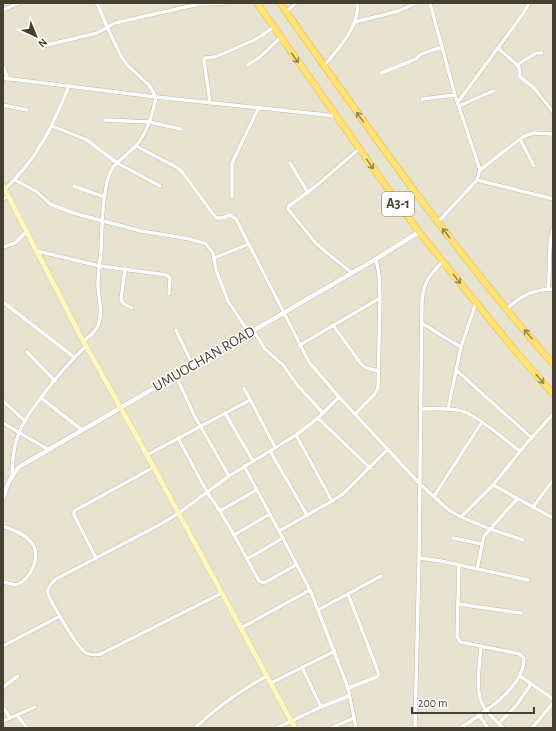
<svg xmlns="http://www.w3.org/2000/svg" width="556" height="731" viewBox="0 0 556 731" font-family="'Alegreya Sans',sans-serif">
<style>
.residential{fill:#e8e3d0}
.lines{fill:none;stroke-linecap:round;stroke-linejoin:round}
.minor-casing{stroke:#c0b9a4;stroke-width:4.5}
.tertiary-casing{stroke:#c0b9a4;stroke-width:5.5}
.secondary-casing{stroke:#d9cd8c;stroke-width:6}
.trunk-casing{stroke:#efb821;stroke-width:7}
.minor{stroke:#fff;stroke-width:3.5}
.tertiary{stroke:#fff;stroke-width:4.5}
.secondary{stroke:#fff6c1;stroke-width:5}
.trunk{stroke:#ffe379;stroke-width:6}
.oneway{stroke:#998952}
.labels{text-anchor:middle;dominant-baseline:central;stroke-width:3;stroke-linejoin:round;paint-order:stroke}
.shield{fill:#fff;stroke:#7e7970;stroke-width:1}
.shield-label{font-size:14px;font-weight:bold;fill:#464032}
.street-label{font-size:15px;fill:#464032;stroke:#fff}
</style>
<rect width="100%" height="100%" fill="#f4f0e2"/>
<!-- residential -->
<rect class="residential" x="3" y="3" width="550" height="725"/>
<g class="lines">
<defs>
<g id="minor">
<path d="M430,3L455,95L480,170L477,180L438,222"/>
<path d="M3,10L19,3"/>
<path d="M286,12L296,3"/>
<path d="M355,22L399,11L416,3"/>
<path d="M43,46L97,33L115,23L199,4L225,3"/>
<path d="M498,48L517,65L519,68L520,77L534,88L553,112"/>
<path d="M248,65L260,57L281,37"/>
<path d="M517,65L536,53H542"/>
<path d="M3,66L8,79"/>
<path d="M324,66C337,50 361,25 357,3"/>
<path d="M381,73L409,62L416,59L421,54L442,47"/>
<path d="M3,78L156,97L336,116"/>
<path d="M422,99L455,95"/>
<path d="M458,102L523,14L529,3"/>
<path d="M210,103L204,60L205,58L215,57L252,41L261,36L274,27"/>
<path d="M3,105L27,110"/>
<path d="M459,106L493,91"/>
<path d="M105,120L149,122L181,129"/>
<path d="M52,126L87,140L117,163L160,186"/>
<path d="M520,139L534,166"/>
<path d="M136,146L178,168L183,173L216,218H222L230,215L236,219L309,362L339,397L420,484L450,511L461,517L490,529L523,540"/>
<path d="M290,163L308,193"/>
<path d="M480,170L524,136L534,133L553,134"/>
<path d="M15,180L37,192L50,204L73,213L141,231L190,239L206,244L213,253L216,270L228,301L249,333"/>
<path d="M477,180L553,199"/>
<path d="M74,186L90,192L105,197"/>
<path d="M5,189C38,158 52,127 69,86"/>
<path d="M232,197V163L259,107"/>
<path d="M3,199L8,196"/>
<path d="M3,247L15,243L27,231"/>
<path d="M37,251L100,266L167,275L170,278L169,294"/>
<path d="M214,258L249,244"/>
<path d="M125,269L121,300L124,304L132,308"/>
<path d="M352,273L327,253L314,241L288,209L289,206L316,186L359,149"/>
<path d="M548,289C551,269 547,249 553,229"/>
<path d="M3,302L74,357"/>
<path d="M507,309C521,295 533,290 553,289"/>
<path d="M422,323L439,334L461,347"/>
<path d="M333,325L361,364L366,368L379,371"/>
<path d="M176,330L193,366"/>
<path d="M253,330L265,349L283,365L298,386L323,413"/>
<path d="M83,341C90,336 96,332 99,323C103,311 98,297 98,284C98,273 100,262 101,251C102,229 102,193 110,173C114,162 127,155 135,147C147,133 153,114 156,97L149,85L127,65L121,56L107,27L97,3"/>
<path d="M300,345L380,298"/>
<path d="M27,352L55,381"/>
<path d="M456,370L532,438"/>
<path d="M176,376L194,415L229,476"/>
<path d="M244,388L275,447"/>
<path d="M41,398L82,430"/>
<path d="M3,401L25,421"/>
<path d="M421,409C435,409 451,407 465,412C482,419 505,440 520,451"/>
<path d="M448,409L461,347L476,303"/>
<path d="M225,413L253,461"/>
<path d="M355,414L374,395L378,388L380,298L379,275L376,259"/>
<path d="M318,418L370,468"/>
<path d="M3,423L49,450"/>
<path d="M296,435L332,501"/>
<path d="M178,438L207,492L220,511L234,535L259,581L264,583L296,565"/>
<path d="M270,451L307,515"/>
<path d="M147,455L250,400"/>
<path d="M244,466L279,531L310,590L318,610L348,688L356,728"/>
<path d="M12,474C12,459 15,440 22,426C36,401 65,366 86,346"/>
<path d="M493,485L553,518"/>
<path d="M434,496L482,422"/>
<path d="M533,507L553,480"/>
<path d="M220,511L256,490"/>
<path d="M461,517L493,485L526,444L553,414"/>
<path d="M3,526C12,530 24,533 30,541C43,555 31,579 16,585L3,582"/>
<path d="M279,531L332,501L343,494L388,449"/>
<path d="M234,535L270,514"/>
<path d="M453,538L482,544"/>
<path d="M96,558L74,515V511L154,467"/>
<path d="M419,558L441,561L528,580"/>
<path d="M247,559L283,538"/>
<path d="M459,565L457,636L460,642L520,654L524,658C525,688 481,714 460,728"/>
<path d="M477,569L484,536L517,499"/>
<path d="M222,593L101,654C96,655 91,655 86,653C77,648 50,601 47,591L51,584L56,579L159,525L179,513L229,476L296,435L318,418L339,397"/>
<path d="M458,604L521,613"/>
<path d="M318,610L381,576"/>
<path d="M241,628L310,590"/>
<path d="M3,646L60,616"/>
<path d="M481,646C480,663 475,689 482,704C487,713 496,721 503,728"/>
<path d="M302,667L321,707"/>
<path d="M520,676L553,699"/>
<path d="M271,683L335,651"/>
<path d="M3,687L18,676"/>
<path d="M348,688L377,677L379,674L348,594"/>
<path d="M3,707L10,718"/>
<path d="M17,715L27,728"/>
<path d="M479,715L488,728"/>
<path d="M3,721L35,707"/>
<path d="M499,723L516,706L531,684"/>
<path d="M195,728C217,707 240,691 267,676"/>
<path d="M276,728L321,707L349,696"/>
<path d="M331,728L354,718"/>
<path d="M415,728L419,558L422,300C424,281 430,275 443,261"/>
<path d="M532,728L553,703"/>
</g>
<path id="tertiary" d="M3,498C7,486 10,477 19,467L376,259L419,232"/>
<path id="secondary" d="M3,186L80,335L147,455L295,728"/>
<g id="trunk">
<path d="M257,3L373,168L419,232L512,347L553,394"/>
<path d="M280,3C367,127 453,250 553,364"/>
</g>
</defs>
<!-- minor casing -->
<use href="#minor" class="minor-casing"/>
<!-- tertiary casing -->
<use href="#tertiary" class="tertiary-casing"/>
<!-- secondary casing -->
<use href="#secondary" class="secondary-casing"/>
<!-- trunk casing -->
<use href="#trunk" class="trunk-casing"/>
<!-- minor -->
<use href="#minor" class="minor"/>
<!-- tertiary -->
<use href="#tertiary" class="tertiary"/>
<!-- secondary -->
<use href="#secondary" class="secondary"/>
<!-- trunk -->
<use href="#trunk" class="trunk"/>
</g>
<!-- one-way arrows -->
<defs><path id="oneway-shaft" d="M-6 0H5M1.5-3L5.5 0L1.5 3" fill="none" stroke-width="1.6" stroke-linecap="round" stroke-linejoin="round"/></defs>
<g class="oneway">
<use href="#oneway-shaft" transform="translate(295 58) rotate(55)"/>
<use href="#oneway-shaft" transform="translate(360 117) rotate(-126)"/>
<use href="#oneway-shaft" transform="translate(370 164) rotate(55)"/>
<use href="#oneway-shaft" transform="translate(446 233) rotate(-128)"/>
<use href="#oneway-shaft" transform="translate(457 279) rotate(52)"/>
<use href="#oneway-shaft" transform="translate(528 334) rotate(-130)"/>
<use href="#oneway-shaft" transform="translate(540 379) rotate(49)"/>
</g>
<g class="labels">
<!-- shield labels -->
<rect class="shield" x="382" y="192" width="32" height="24" rx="3"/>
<g class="shield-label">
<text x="398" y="204">A3-1</text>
</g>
<!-- street labels -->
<g class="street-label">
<text transform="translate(204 359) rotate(-30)">UMUOCHAN ROAD</text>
</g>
</g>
<!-- border -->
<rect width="556" height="731" fill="none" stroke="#464032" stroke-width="8"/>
<!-- north arrow -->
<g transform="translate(36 36) rotate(136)" stroke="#ffffff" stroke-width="3" paint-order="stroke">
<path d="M0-3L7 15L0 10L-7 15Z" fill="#464032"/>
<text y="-6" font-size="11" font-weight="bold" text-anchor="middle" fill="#464032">N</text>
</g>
<!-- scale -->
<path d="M412 707v6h122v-6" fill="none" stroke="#464032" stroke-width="2"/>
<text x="418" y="707" font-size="12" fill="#464032" stroke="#ffffff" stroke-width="3" paint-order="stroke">200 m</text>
</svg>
